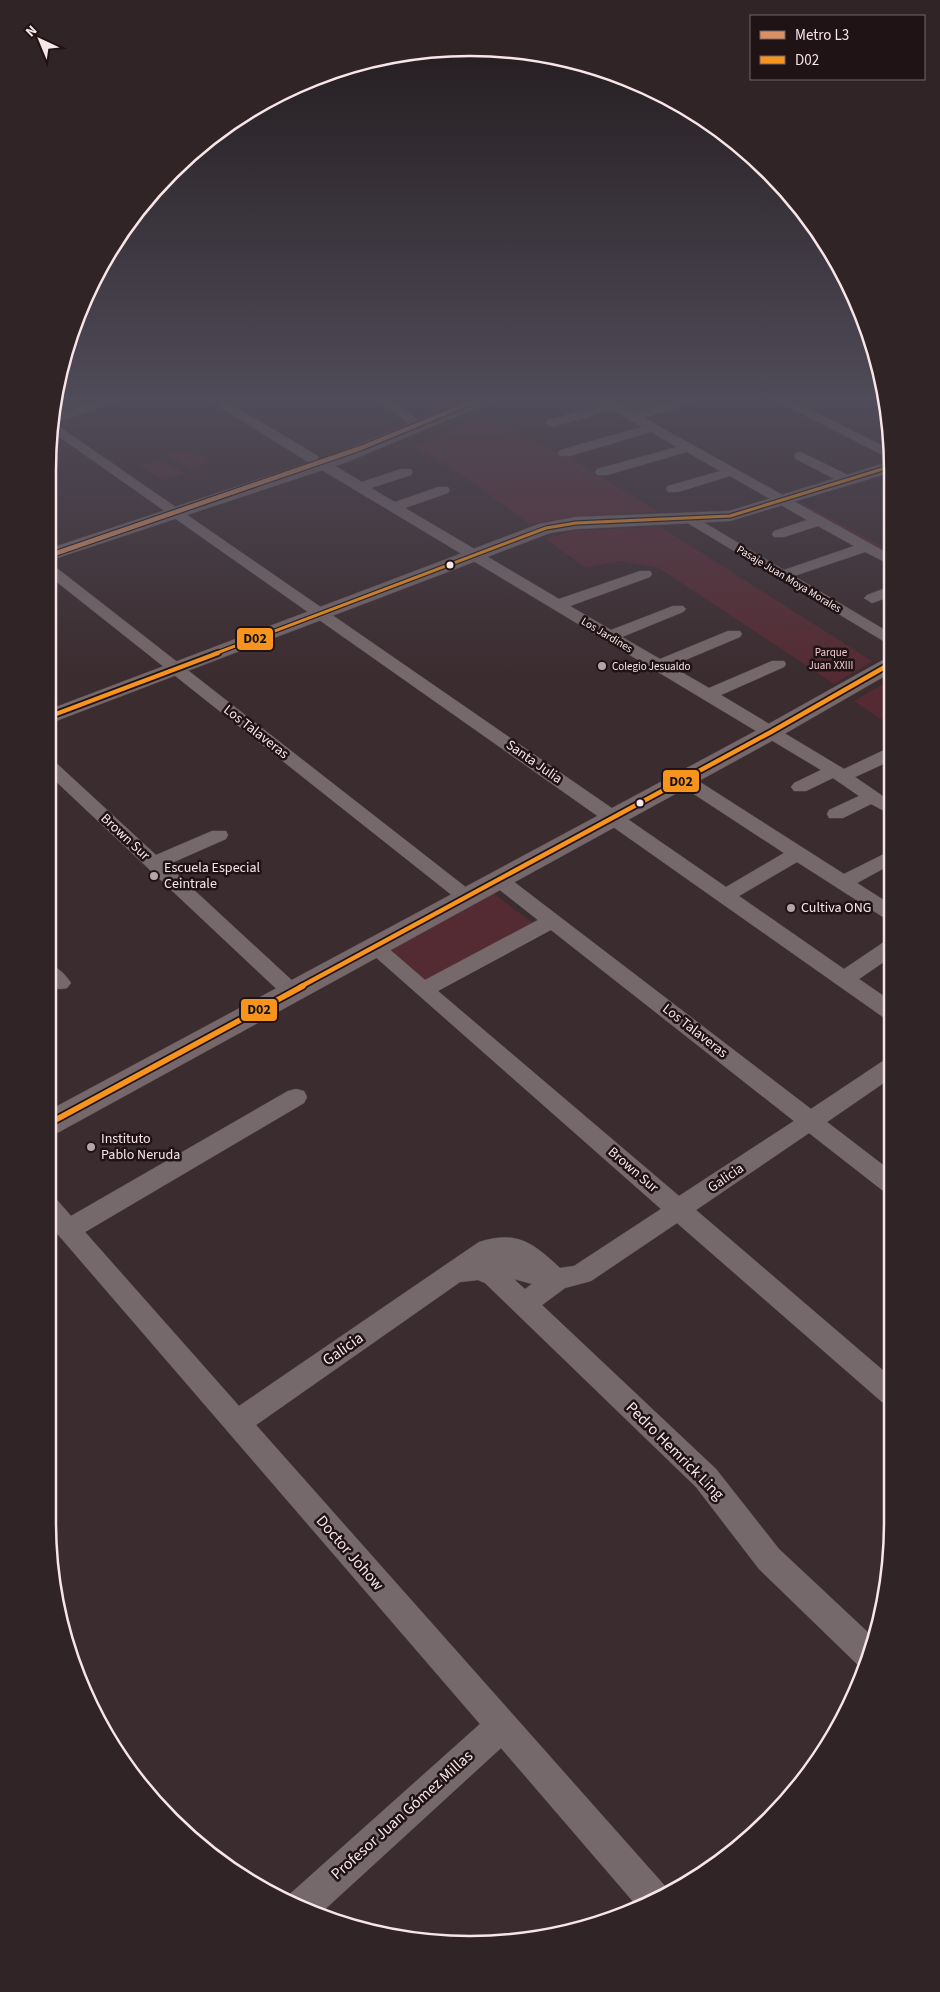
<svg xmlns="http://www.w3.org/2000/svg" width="940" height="1992" viewBox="0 0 940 1992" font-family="'Source Sans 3',sans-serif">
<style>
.green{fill:#552b33}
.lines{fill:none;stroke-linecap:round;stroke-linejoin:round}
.minor-casing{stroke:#594b4e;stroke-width:1}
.major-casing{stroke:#594b4e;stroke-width:1}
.minor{fill:#76696b;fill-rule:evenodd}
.major{fill:#76686a;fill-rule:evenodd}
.bus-1-far2-casing{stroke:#201315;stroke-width:5.5}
.bus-1-far1-casing{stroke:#201315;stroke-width:8}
.bus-1-casing{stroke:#201315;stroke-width:9}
.bus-1-far2{stroke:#f7941d;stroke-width:3}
.bus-1-far1{stroke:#f7941d;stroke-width:4.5}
.bus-1{stroke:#f7941d;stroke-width:5.5}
.metro-1-casing{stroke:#201315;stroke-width:7}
.metro-1{stroke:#da9062;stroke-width:4.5}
.bus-dot{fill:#f8e5e8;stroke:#201315;stroke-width:2}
.poi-dot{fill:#b6a4a7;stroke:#201315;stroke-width:2}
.labels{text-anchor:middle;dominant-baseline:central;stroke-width:5;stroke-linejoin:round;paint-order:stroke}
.far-street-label{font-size:11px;fill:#f8e5e8;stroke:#201315}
.far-park-label{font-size:11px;fill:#f2c9cf;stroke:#201315}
.far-poi-label{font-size:11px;fill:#f8e5e8;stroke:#201315;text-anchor:start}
.street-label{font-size:14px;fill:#f8e5e8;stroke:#201315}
.poi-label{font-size:14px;fill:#f8e5e8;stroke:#201315;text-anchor:start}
.near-street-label{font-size:16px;fill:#f8e5e8;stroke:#201315}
.rim{fill:none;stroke:#f8e5e8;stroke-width:2.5}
.line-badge{stroke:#201315;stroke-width:2}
.pale-badge-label{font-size:14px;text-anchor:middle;font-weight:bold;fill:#111}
</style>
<rect width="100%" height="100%" fill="#3b2c2f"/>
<!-- green -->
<g class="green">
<path d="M485,416L574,461L659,512L577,516L529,524L462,475L414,447Z"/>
<path d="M187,449L210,462L190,468L167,455Z"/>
<path d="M161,460L184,473L163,480L140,466Z"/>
<path d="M806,505L889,550V557L798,507Z"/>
<path d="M661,527L872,661L834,684L659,568L621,561L586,568L546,539L577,530Z"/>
<path d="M890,680V725L854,701Z"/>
<path d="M492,892L534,924L425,980L391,954L395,952L388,947Z"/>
</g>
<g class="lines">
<defs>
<g id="minor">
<path d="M108,398H128L54,423L726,887L784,853L677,783L674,779L677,775H689L844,874L890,851V865L857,883L890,904L891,919L883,917L797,862L739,896L844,969L884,942L891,940V957L859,979L891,1001V1019L883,1017L51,431L53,415Z"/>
<path d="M206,398H221L318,456V461H327L362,482L401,469H411L413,472L411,475L371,488L395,502L438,487H448L450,490L448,493L405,508L559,599L640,571H650L652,574L650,577L570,606L611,630L673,606H683L686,609L683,612L622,637L660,659L728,631H740L742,634L740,637L671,666L709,688L772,661H784L786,664L784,667L721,695L844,769L882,751L890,750V761L855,777L890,801V814L871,804L843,818H829L827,814L829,810L859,796L833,778L806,791H794L791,787L794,783L821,770L317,467V462H308Z"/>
<path d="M377,398H391L421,422L419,425H411Z"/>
<path d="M593,398H609L634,412L684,398H705L644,418L889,554V564L865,552L794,576L890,633V645L681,519L688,515L693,516L784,570L854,546L818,526L784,537H774L772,534L774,531L807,520L730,476L678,492H668L666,489L668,486L720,471L687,452L607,475H597L595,472L597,469L677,447L651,432L570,456H560L558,453L560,450L642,427L612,410L552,427L546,423L548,420L603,405Z"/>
<path d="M771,398H787L889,449V458Z"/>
<path d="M801,452L852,477L854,480L847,484L842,483L796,459L794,456L796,453Z"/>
<path d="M48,564L53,565L472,892L475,896L472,900L465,902L458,900L48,575Z"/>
<path d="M889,587V597L872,603L864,598L867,595Z"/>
<path d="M48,760L54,761L156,855L212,831H226L228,835L226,839L167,865L298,986L302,991L298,996L291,998L284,996L48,774Z"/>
<path d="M498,873L505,875L811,1109L883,1061L891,1059V1078L827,1122L891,1171V1193L882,1190L809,1133L696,1210L892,1378V1406L882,1402L677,1223L591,1281L565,1288L542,1305L716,1469L779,1549L874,1638L865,1668L858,1665L759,1569L696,1487L485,1283L478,1280L460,1282L256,1425L665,1886L668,1893L636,1905L501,1748L322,1912L288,1899L291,1893L480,1724L48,1223V1198L57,1200L71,1216L288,1091L296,1089L304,1091L307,1097L304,1103L85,1232L239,1406L479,1242C517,1230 533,1243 560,1268L574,1266L661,1209L363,946L366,941L373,939L380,941L425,980L538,920L491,883L488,879L491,875ZM551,930L794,1121L679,1196L438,991ZM514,1279L532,1284L525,1289Z"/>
<path d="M48,964C58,967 65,974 71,983L67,988C59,990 54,989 48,983Z"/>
</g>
<g id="major">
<path d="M473,398H496L494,401L347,462L48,561V549L335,454Z"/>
<path d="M889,462V473L730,521L576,529L550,533L48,724V710L539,524L576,517L729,511Z"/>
<path d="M890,658V673L779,737L59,1132L48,1135V1111L763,727L883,660Z"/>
</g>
</defs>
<!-- minor casing -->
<use href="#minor" class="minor-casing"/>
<!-- major casing -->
<use href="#major" class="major-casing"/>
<!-- minor -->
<use href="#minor" class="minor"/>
<!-- major -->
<use href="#major" class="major"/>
<defs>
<path id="bus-1-far2" d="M214,654L546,528L576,523L730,516L889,467"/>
<g id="bus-1-far1">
<path d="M48,717L218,653"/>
<path d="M300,987L771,732L890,664"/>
</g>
<path id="bus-1" d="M48,1124L303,986"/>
</defs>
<!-- bus-1-far2 casing -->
<use href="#bus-1-far2" class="bus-1-far2-casing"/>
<!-- bus-1-far1 casing -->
<use href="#bus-1-far1" class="bus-1-far1-casing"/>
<!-- bus-1 casing -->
<use href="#bus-1" class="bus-1-casing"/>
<!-- bus-1-far2 -->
<use href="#bus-1-far2" class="bus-1-far2"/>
<!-- bus-1-far1 -->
<use href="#bus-1-far1" class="bus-1-far1"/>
<!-- bus-1 -->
<use href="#bus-1" class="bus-1"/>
<defs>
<path id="metro-1" d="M48,556L361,448L482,398"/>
</defs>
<!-- metro-1 casing -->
<use href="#metro-1" class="metro-1-casing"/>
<!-- metro-1 -->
<use href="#metro-1" class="metro-1"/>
</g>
<!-- sky -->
<linearGradient id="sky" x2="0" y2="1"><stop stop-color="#20181a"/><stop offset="0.59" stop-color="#4f4b58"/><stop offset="1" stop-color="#4f4b58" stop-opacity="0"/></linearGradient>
<rect width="940" height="677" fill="url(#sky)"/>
<!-- markers -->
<g class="bus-dot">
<circle cx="450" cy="565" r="4.5"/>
<circle cx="640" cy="803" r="4.5"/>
</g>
<g class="poi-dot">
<circle cx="602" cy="666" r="5"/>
<circle cx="154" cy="876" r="5"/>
<circle cx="791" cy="908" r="5"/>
<circle cx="91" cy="1147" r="5"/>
</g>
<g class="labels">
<!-- far-street labels -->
<g class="far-street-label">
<text transform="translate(789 579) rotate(31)">Pasaje Juan Moya Morales</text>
<text transform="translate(607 635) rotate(31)">Los Jardines</text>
</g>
<!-- far-park labels -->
<g class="far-park-label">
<text x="831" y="652">Parque<tspan x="831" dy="13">Juan XXIII</tspan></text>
</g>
<!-- far-poi labels -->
<g class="far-poi-label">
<text x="612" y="666">Colegio Jesualdo</text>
</g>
<!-- street labels -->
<g class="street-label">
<text transform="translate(256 732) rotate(38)">Los Talaveras</text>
<text transform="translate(534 762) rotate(35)">Santa Julia</text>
<text transform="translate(125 837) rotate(43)">Brown Sur</text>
<text transform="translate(695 1031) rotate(38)">Los Talaveras</text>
<text transform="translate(633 1170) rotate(41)">Brown Sur</text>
<text transform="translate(726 1178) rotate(-34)">Galicia</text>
</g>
<!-- poi labels -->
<g class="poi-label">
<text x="164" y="868">Escuela Especial<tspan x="164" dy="16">Ceintrale</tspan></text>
<text x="801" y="908">Cultiva ONG</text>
<text x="101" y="1139">Instituto<tspan x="101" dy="16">Pablo Neruda</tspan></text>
</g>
<!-- near-street labels -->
<g class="near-street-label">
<text transform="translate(343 1349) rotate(-35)">Galicia</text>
<text transform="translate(675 1451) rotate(45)">Pedro Hemrick Ling</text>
<text transform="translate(350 1553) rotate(49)">Doctor Johow</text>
<text transform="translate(402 1815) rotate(-42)">Profesor Juan Gómez Millas</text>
</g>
</g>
<!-- crop -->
<path d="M0 0H940V1992H0ZM470 56H470A414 414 0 0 1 884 470V1522A414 414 0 0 1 470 1936H470A414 414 0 0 1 56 1522V470A414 414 0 0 1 470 56Z" fill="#312426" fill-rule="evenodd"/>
<path class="rim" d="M470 56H470A414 414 0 0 1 884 470V1522A414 414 0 0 1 470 1936H470A414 414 0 0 1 56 1522V470A414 414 0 0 1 470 56Z"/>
<g class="line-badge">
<rect x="236" y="627" width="38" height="24" rx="5" fill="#f7941d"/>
<rect x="662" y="769" width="38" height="24" rx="5" fill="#f7941d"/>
<rect x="240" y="998" width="38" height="24" rx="5" fill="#f7941d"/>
</g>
<g class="pale-badge-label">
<text x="255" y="643">D02</text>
<text x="681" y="786">D02</text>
<text x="259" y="1014">D02</text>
</g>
<!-- legend -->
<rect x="750" y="15" width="175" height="65" fill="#201315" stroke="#766769"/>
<rect x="760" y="31" width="25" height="8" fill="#da9062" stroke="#766769"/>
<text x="795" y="40" font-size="15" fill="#f8e5e8">Metro L3</text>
<rect x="760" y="56" width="25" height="8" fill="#f7941d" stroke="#766769"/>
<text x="795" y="65" font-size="15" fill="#f8e5e8">D02</text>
<!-- north arrow -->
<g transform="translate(40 40) rotate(316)" stroke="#201315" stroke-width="4" paint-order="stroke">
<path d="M0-4L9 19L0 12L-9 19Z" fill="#f8e5e8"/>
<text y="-8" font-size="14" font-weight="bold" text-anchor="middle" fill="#f8e5e8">N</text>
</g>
</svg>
